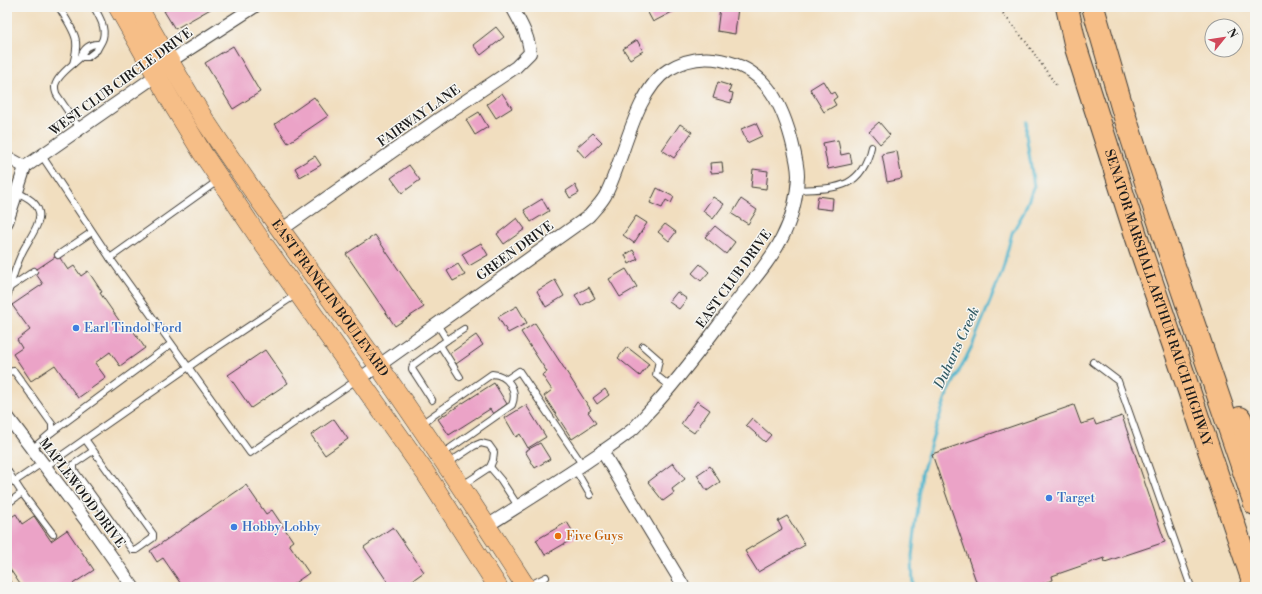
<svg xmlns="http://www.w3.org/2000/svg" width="1262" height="594" viewBox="0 0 1262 594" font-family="'Libre Bodoni',serif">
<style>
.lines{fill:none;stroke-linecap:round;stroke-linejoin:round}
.stream{stroke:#4eb5cd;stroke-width:3}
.building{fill:#eba3c7}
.service-casing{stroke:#3c3934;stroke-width:8}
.minor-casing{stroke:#3c3934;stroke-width:14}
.primary-casing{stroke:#3c3934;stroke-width:20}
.motorway-casing{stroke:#3c3934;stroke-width:24}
.path{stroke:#3c3934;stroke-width:2;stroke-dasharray:1 3;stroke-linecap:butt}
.service{stroke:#fff;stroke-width:6}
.minor{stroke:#fff;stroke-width:12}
.primary{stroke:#f6be87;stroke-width:19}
.motorway{stroke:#f6be87;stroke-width:22}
.shop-dot{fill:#3f7fe0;stroke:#f6f6f2;stroke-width:1.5}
.food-dot{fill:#e8710a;stroke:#f6f6f2;stroke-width:1.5}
.labels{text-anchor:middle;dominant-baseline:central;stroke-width:3;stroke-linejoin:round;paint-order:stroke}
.street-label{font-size:13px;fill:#1c1c1c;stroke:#f6f6f2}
.shop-label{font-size:13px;fill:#366cbe;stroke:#f6f6f2;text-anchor:start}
.food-label{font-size:13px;fill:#c56008;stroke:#f6f6f2;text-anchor:start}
.water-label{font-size:14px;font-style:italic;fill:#305963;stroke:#f6f6f2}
</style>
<rect width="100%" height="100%" fill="#f6f6f2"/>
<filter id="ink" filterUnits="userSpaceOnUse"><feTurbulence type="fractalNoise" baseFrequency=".025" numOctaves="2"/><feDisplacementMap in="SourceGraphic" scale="8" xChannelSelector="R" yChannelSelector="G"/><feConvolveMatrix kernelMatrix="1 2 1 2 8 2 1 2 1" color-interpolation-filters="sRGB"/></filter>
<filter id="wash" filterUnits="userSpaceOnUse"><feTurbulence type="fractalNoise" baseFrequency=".012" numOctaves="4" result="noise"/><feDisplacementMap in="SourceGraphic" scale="16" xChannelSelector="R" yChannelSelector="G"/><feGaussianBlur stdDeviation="0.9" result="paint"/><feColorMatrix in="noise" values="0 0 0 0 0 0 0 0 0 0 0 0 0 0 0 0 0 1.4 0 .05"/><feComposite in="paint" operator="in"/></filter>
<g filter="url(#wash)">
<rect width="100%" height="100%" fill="#f1debf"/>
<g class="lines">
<!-- stream -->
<path class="stream" d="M913,587L912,556L922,473L930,446L946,397L972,346L1002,272L1012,233L1024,212L1034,186L1026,134L1027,122"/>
</g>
<g id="blocks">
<!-- building -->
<g class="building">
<path d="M172,7H214L175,29L164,11Z"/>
<path d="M650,7H672L674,11L653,22L646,9Z"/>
<path d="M720,7H738L735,34L717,31Z"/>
<path d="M496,27L504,37L481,55L473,45Z"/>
<path d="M637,40L643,51L630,59L623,49Z"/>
<path d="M233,46L260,92L233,109L205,63Z"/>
<path d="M823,81L831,94L834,92L837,97L833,100L836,105L824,112L810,89Z"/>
<path d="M718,82L731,86L729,92L733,93L731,103L713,98Z"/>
<path d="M502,93L512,108L496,118L487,104Z"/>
<path d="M314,97L328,116L288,143L275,124Z"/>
<path d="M479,112L488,127L475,135L466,120Z"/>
<path d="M879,122L890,135L880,144L869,131Z"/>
<path d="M756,123L762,136L747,143L741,129Z"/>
<path d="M680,124L692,132L674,158L662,150Z"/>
<path d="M593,133L602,142L585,158L576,148Z"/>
<path d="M838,140L841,155L850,153L852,164L828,169L823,143Z"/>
<path d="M897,151L902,179L887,182L882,154Z"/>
<path d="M315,156L321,165L300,177L295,168Z"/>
<path d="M722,162L723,172L711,173L710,163Z"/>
<path d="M409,165L420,180L402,193L391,178Z"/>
<path d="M753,169L768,171L766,189L751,187Z"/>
<path d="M575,185L579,193L570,198L566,191Z"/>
<path d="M657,188L674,197L671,203L666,200L662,208L650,203Z"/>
<path d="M818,196L833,198L832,210L816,208Z"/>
<path d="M713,197L724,204L713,219L703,211Z"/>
<path d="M542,199L549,211L531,222L524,210Z"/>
<path d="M741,199L757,210L748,224L732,214Z"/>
<path d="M636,216L647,223L634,243L623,235Z"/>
<path d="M517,218L525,229L504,244L497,234Z"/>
<path d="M665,224L676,232L669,241L658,232Z"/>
<path d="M715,226L735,242L726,254L705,237Z"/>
<path d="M375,235L424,307L395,326L346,254Z"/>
<path d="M481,243L488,255L469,266L462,254Z"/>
<path d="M633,250L638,259L629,264L625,255Z"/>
<path d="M58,255L68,270L74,266L81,276L88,271L102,292L100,293L125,329L130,326L145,348L120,366L110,352L95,363L106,378L78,398L55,365L31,381L13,354L22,348L17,340L30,330L12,305L43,284L34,271Z"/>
<path d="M458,264L465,275L453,281L447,271Z"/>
<path d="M700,264L709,272L701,281L692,273Z"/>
<path d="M626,269L637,287L620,297L609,279Z"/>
<path d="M555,280L564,296L546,307L537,291Z"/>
<path d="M589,287L595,298L581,306L575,295Z"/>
<path d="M677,292L687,299L679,309L669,302Z"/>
<path d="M517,306L527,323L508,333L498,317Z"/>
<path d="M535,323L591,410L588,412L596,423L572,439L544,396L552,390L542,375L547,372L521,332Z"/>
<path d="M476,335L483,345L456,364L449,354Z"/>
<path d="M627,347L649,364L640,376L618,358Z"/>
<path d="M265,350L288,383L251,408L228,375Z"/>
<path d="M494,383L507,404L493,414L490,409L449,435L438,419Z"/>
<path d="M605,389L609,395L597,404L593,398Z"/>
<path d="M697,401L710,410L694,433L681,424Z"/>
<path d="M526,405L546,437L528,448L520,434L516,437L505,418Z"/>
<path d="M1074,405L1081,424L1094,420L1096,425L1122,416L1165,542L1105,562L1104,558L1052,576L1053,580L1038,585V587H978L932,454Z"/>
<path d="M752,418L771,435L765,442L746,425Z"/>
<path d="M334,419L348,439L325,455L311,435Z"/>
<path d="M540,443L550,459L535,468L525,451Z"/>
<path d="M673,463L685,479L672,489L674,493L663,501L648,482Z"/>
<path d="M710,466L720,482L707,491L697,475Z"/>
<path d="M246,485L266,514L272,510L293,541L289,544L309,573L289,587H183L163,558L157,562L150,551Z"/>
<path d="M16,514L22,524L34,516L51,541L67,530L94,570L68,587H22L7,565V520Z"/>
<path d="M787,516L805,545L758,572L745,551L782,529L778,521Z"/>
<path d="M567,522L576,537L545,555L536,540Z"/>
<path d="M393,527L424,572L403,587H391L364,547Z"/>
</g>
</g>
</g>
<g filter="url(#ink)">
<use href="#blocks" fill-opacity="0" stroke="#3c3934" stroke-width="1"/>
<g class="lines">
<defs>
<g id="service">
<path d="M59,7C64,16 75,31 76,41C77,49 75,57 73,64L81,57H88L97,50C99,45 102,42 103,38C106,27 99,16 94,7"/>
<path d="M81,57C83,49 90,43 99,44"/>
<path d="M73,64C67,69 54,80 55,88C55,89 56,94 57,95L80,129"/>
<path d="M42,156L110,258"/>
<path d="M219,180L110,258L250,453L358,379"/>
<path d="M797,190C834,188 861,191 871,147"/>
<path d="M58,255L92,232"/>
<path d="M9,288L34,271"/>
<path d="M7,297C11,283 15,268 21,255C25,244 42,224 39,212C36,201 26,197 17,192"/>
<path d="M447,340L464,329"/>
<path d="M440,345L460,377"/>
<path d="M643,346L659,360L656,375L671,387"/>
<path d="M1093,362L1118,381L1191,587"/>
<path d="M7,372L14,371L52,424V432L32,449"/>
<path d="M507,379L519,371L582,464"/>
<path d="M432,400L412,369L413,365L447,340L437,324"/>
<path d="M421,424L492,374C508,375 518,390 512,405L442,454"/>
<path d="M52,432L171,344"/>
<path d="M85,439L153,534V538L136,550H132L74,470V464L93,451"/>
<path d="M447,464L474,446L481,443L489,445L494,452L493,460L490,467L461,486"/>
<path d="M45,467L210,352L297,294"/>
<path d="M490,467L501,480L518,506"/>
<path d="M575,469L590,495"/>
<path d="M7,470L22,493L7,504"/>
<path d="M14,482L42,463"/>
<path d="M22,493L53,534"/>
<path d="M7,583L10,587"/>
<path d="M528,586L546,577"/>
</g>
<g id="minor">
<path d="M7,157L25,167"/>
<path d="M25,167L157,75L169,62L254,7"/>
<path d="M7,222L25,167"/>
<path d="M281,230L440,118L516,67L530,53C529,36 520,22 512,7"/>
<path d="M359,379L378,366L589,216C594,210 601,203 605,196C624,161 634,92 668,70C684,60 702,56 721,60C764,69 780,99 791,138C794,150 798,164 798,176C797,198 792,219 782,238C769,264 746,288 729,311C705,344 681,376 654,406C647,413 641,421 634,428C619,441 601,452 585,463C552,485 520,505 487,526"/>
<path d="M7,416L90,526L133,587"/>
<path d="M602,451L684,587"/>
</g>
<g id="primary">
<path d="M118,7L175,108L203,154L262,242L426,474L498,587"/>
<path id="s1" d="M138,7C160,45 181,82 204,119C259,203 320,283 378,365C429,438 478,512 526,587"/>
</g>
<g id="motorway">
<path id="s2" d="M1067,7L1076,48L1140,248L1178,358L1255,587"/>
<path d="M1093,7L1124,114L1154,207L1255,504"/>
<path d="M1240,418L1255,454"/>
</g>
</defs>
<!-- service casing -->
<use href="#service" class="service-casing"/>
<!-- minor casing -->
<use href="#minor" class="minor-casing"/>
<!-- primary casing -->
<use href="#primary" class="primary-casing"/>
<!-- motorway casing -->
<use href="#motorway" class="motorway-casing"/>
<!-- path -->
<path class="path" d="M998,7L1026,42L1056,85"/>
<!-- service -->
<use href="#service" class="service"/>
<!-- minor -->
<use href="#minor" class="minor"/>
<!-- primary -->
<use href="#primary" class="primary"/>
<!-- motorway -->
<use href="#motorway" class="motorway"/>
</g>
</g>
<!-- markers -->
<g class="shop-dot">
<circle cx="76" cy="328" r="4"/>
<circle cx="1049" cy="498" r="4"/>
<circle cx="234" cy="527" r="4"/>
</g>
<circle class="food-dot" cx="558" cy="536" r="4"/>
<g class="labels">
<!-- street labels -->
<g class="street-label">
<text transform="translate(121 82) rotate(-36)">WEST CLUB CIRCLE DRIVE</text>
<text transform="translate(419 116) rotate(-35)">FAIRWAY LANE</text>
<text transform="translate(515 251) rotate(-36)">GREEN DRIVE</text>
<text transform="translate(734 279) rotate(-54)">EAST CLUB DRIVE</text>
<text stroke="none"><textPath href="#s1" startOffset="349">EAST FRANKLIN BOULEVARD</textPath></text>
<text stroke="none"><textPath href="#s2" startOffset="305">SENATOR MARSHALL ARTHUR RAUCH HIGHWAY</textPath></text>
<text transform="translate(82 493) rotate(53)">MAPLEWOOD DRIVE</text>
</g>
<!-- shop labels -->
<g class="shop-label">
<text x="84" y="328">Earl Tindol Ford</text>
<text x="1057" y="498">Target</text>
<text x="242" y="527">Hobby Lobby</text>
</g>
<!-- food labels -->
<g class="food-label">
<text x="566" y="536">Five Guys</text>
</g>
<!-- water labels -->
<g class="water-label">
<text transform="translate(957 348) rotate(-65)">Duharts Creek</text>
</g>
</g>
<!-- margin -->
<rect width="1262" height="594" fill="none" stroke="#f6f6f2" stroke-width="24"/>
<!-- north arrow -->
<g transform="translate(1224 38) rotate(60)"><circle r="19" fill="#f6f6f2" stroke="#9f9f9c"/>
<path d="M0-3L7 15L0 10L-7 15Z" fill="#d1495b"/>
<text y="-6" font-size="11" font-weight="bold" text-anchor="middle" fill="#1c1c1c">N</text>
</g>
</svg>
